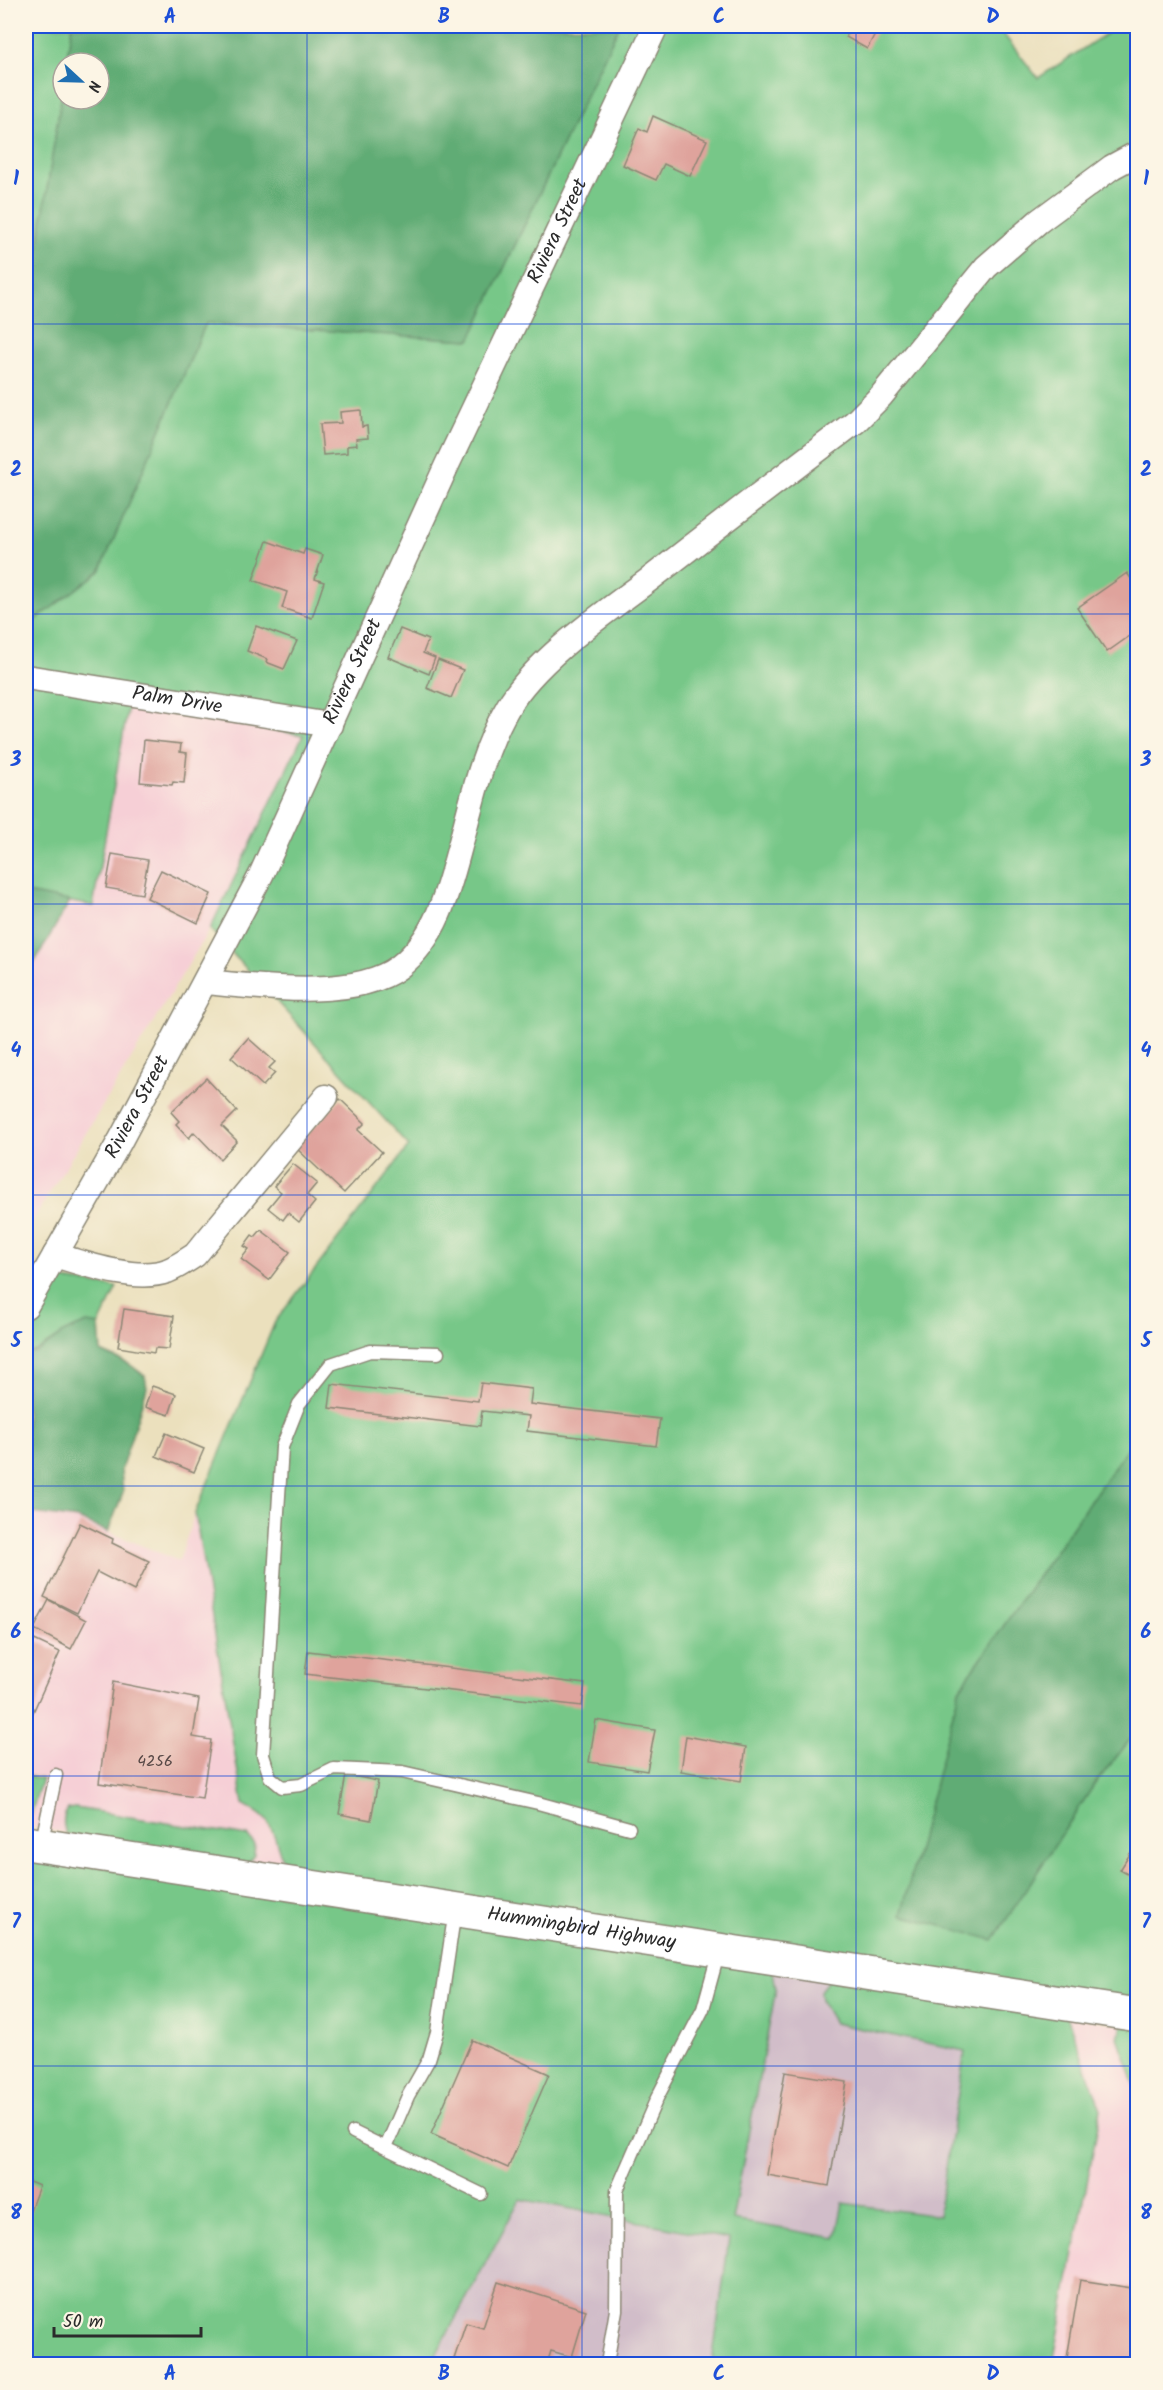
<svg xmlns="http://www.w3.org/2000/svg" width="1163" height="2390" viewBox="0 0 1163 2390" font-family="Kalam,sans-serif">
<style>
.built{fill:#f6cfd6}
.industrial{fill:#d1bdc9}
.green{fill:#77c788;stroke:#51795a;stroke-width:1.5}
.forest{fill:#61ac74;stroke:#466c50;stroke-width:1.5}
.building{fill:#dfa39c}
.lines{fill:none;stroke-linecap:round;stroke-linejoin:round}
.lane-casing{stroke:#8b8674;stroke-width:15}
.street-casing{stroke:#8b8674;stroke-width:27}
.primary-casing{stroke:#8b8674;stroke-width:36}
.lane{stroke:#fff;stroke-width:12}
.street{stroke:#fff;stroke-width:24}
.primary{stroke:#fff;stroke-width:33}
.grid{fill:none;stroke:#1d4ed8;stroke-width:1.5;stroke-opacity:0.55}
.labels{text-anchor:middle;dominant-baseline:central;stroke-width:5;stroke-linejoin:round;paint-order:stroke}
.number-label{font-size:16px;fill:#584947}
.street-label{font-size:20px;fill:#2b2b2b;stroke:#fcf5e5}
.neatline{fill:none;stroke:#1d4ed8;stroke-width:2}
.grid-label{font-size:20px;text-anchor:middle;font-weight:bold;fill:#1d4ed8}
</style>
<rect width="100%" height="100%" fill="#fcf5e5"/>
<filter id="ink" filterUnits="userSpaceOnUse"><feTurbulence type="fractalNoise" baseFrequency=".0167" numOctaves="2"/><feDisplacementMap in="SourceGraphic" scale="12" xChannelSelector="R" yChannelSelector="G"/><feConvolveMatrix kernelMatrix="1 2 1 2 8 2 1 2 1" color-interpolation-filters="sRGB"/></filter>
<filter id="wash" filterUnits="userSpaceOnUse"><feTurbulence type="fractalNoise" baseFrequency=".008" numOctaves="4" result="noise"/><feDisplacementMap in="SourceGraphic" scale="24" xChannelSelector="R" yChannelSelector="G"/><feGaussianBlur stdDeviation="1.35" result="paint"/><feColorMatrix in="noise" values="0 0 0 0 0 0 0 0 0 0 0 0 0 0 0 0 0 1.4 0 .05"/><feComposite in="paint" operator="in"/></filter>
<g filter="url(#wash)">
<rect width="100%" height="100%" fill="#ebe0bd"/>
<!-- built -->
<g class="built">
<path d="M128,707L303,735L210,929L26,1232V977L70,901L93,905Z"/>
<path d="M26,1512L78,1519L179,1561L195,1513L243,1804L265,1819L277,1842L283,1864L289,1872L26,1826V1820L32,1811L42,1779L26,1776Z"/>
<path d="M1067,2016L1123,2025L1137,2092L1138,2364H1053L1101,2109Z"/>
</g>
<!-- industrial -->
<g class="industrial">
<path d="M773,1971L829,1979L820,1991L821,2001L834,2023L965,2050L938,2217L843,2203L837,2238L732,2221L776,1989Z"/>
<path d="M520,2199L729,2239L712,2364H431Z"/>
</g>
<!-- green -->
<g class="green">
<path d="M26,26H72L66,63H63V85L26,327Z"/>
<path d="M619,26H997L1038,78L1118,26H1137V1434L959,1690L1094,1785L1137,1731V2002L289,1872C277,1857 278,1832 264,1818C259,1813 250,1808 243,1804L195,1513L275,1322L409,1146L210,929L303,735L128,707L93,906L26,893V627L100,571L206,323L470,340Z"/>
<path d="M26,1275L117,1287L99,1325C69,1319 53,1350 26,1353Z"/>
<path d="M26,1776L42,1779L32,1811L26,1820Z"/>
<path d="M75,1808L247,1836L255,1844L254,1855L247,1865L66,1834C63,1825 62,1817 68,1809Z"/>
<path d="M26,1855L773,1971L776,1989L732,2220L836,2238L843,2203L938,2216L965,2051L834,2023L821,2001L820,1991L829,1979L1067,2016L1101,2109L1053,2364H712L729,2239L520,2199L431,2364H26Z"/>
<path d="M1123,2025L1137,2027V2092L1118,2037Z"/>
</g>
<!-- forest -->
<g class="forest">
<path d="M72,26H619L470,340L206,323L100,571L26,627V327L63,85V99H99V63H66Z"/>
<path d="M26,893L70,901L26,977Z"/>
<path d="M87,1323L99,1325L101,1352L129,1364L145,1376L147,1388L121,1470L123,1493L108,1532L78,1519L26,1512V1353L36,1352L65,1332Z"/>
<path d="M1137,1434V1731L1094,1785L993,1940L901,1915L959,1690Z"/>
</g>
<g id="blocks">
<!-- building -->
<g class="building">
<path d="M852,26H879L867,49L846,37Z"/>
<path d="M653,116L707,140L690,176L664,164L656,180L623,165L639,128L647,132Z"/>
<path d="M361,410L362,427L367,426L368,438L356,439L357,445L347,446V453L323,455L320,424L341,423L340,412Z"/>
<path d="M267,541L303,554L305,549L323,555L315,579L324,582L312,618L282,608L287,592L253,580Z"/>
<path d="M1127,573L1138,588V630L1107,652L1077,608Z"/>
<path d="M256,626L297,641L284,669L266,662L267,659L247,651Z"/>
<path d="M400,629L428,640L423,653L435,658L429,674L388,657Z"/>
<path d="M438,660L463,670L451,698L427,688Z"/>
<path d="M144,740L181,744L180,752L187,753L184,783L173,782L172,785L140,782Z"/>
<path d="M112,854L148,860L142,894L106,888Z"/>
<path d="M161,870L211,894L198,923L147,898Z"/>
<path d="M248,1038L275,1062L269,1068L275,1073L263,1086L231,1057Z"/>
<path d="M206,1078L237,1111L222,1126L237,1141L220,1159L194,1132L189,1138L176,1124L179,1121L171,1112Z"/>
<path d="M340,1099L365,1123L358,1130L382,1152L344,1193L295,1147Z"/>
<path d="M293,1164L317,1183L307,1195L315,1202L299,1222L288,1213L283,1220L268,1208L281,1192L274,1186Z"/>
<path d="M261,1230L290,1252L269,1280L241,1259L249,1249L244,1246L252,1235L255,1237Z"/>
<path d="M124,1309L174,1316L169,1349L155,1348L154,1353L118,1347Z"/>
<path d="M481,1383L532,1389L530,1404L660,1419L656,1446L527,1431L529,1416L482,1411L480,1426L329,1408L332,1384L478,1401Z"/>
<path d="M152,1386L176,1394L169,1415L145,1407Z"/>
<path d="M166,1433L204,1449L194,1472L156,1456Z"/>
<path d="M80,1523L113,1539L112,1543L149,1561L134,1591L97,1572L77,1613L44,1597Z"/>
<path d="M49,1600L86,1620L71,1649L34,1629Z"/>
<path d="M26,1636L60,1652L26,1728Z"/>
<path d="M308,1651L585,1684L582,1706L305,1674Z"/>
<path d="M113,1682L199,1699L193,1737L211,1740L202,1798L99,1783Z"/>
<path d="M596,1720L655,1730L647,1771L589,1762Z"/>
<path d="M686,1736L746,1747L741,1781L681,1771Z"/>
<path d="M346,1775L378,1781L371,1820L339,1814Z"/>
<path d="M1138,1841V1880L1120,1870Z"/>
<path d="M472,2040L549,2074L508,2168L431,2134Z"/>
<path d="M785,2072L847,2082L829,2186L767,2175Z"/>
<path d="M26,2171L30,2173L27,2181L39,2186L26,2221Z"/>
<path d="M1080,2280L1138,2289V2364H1066Z"/>
<path d="M498,2282L586,2310L572,2357L551,2351L547,2364H472L454,2359L466,2323L483,2328Z"/>
</g>
</g>
</g>
<g filter="url(#ink)">
<use href="#blocks" fill-opacity="0" stroke="#8b8674" stroke-width="1.5"/>
<g class="lines">
<defs>
<g id="lane">
<path d="M438,1353L370,1351L331,1364L299,1404L282,1447L263,1755L270,1777L282,1787L301,1785L334,1769L402,1772L538,1803L629,1828"/>
<path d="M41,1845L56,1775"/>
<path d="M353,2132L481,2194"/>
<path d="M386,2147L408,2096L429,2059L437,2032L455,1910"/>
<path d="M607,2364L616,2310L617,2190L657,2098L703,2009L719,1951"/>
</g>
<g id="street">
<path id="s1" d="M26,677L330,725"/>
<path d="M206,982C258,987 356,1000 399,967C440,935 450,882 463,835C474,792 485,746 508,707C536,659 606,612 650,579C718,526 786,474 855,422L881,396L986,267L1039,221L1112,167L1138,153"/>
<path d="M55,1255C85,1264 136,1282 167,1271C177,1267 186,1261 195,1255L326,1097"/>
<path id="s2" d="M26,1306L120,1141L261,875L446,467L656,26"/>
</g>
<g id="primary">
<path id="s3" d="M26,1843L1138,2015"/>
</g>
</defs>
<!-- lane casing -->
<use href="#lane" class="lane-casing"/>
<!-- street casing -->
<use href="#street" class="street-casing"/>
<!-- primary casing -->
<use href="#primary" class="primary-casing"/>
<!-- lane -->
<use href="#lane" class="lane"/>
<!-- street -->
<use href="#street" class="street"/>
<!-- primary -->
<use href="#primary" class="primary"/>
</g>
</g>
<!-- grid -->
<path class="grid" d="M307,26V2364M582,26V2364M856,26V2364M26,324H1138M26,614H1138M26,904H1138M26,1195H1138M26,1486H1138M26,1776H1138M26,2066H1138"/>
<g class="labels">
<!-- number labels -->
<g class="number-label">
<text x="155" y="1761">4256</text>
</g>
<!-- street labels -->
<g class="street-label">
<text stroke="none"><textPath href="#s2" startOffset="1200">Riviera Street</textPath></text>
<text stroke="none"><textPath href="#s2" startOffset="714">Riviera Street</textPath></text>
<text stroke="none"><textPath href="#s1" startOffset="153">Palm Drive</textPath></text>
<text stroke="none"><textPath href="#s2" startOffset="228">Riviera Street</textPath></text>
<text stroke="none"><textPath href="#s3" startOffset="562">Hummingbird Highway</textPath></text>
</g>
</g>
<!-- margin -->
<rect width="1163" height="2390" fill="none" stroke="#fcf5e5" stroke-width="66"/>
<!-- north arrow -->
<g transform="translate(81 81) rotate(112)"><circle r="28" fill="#fcf5e5" stroke="#a8a49b" stroke-width="1.5"/>
<path d="M0-4.5L10 22L0 15L-10 22Z" fill="#1f6fb2"/>
<text y="-9" font-size="16" font-weight="bold" text-anchor="middle" fill="#2b2b2b">N</text>
</g>
<!-- scale -->
<path d="M54 2327v9h147v-9" fill="none" stroke="#2b2b2b" stroke-width="3"/>
<text x="63" y="2327" font-size="18" fill="#2b2b2b" stroke="#fcf5e5" stroke-width="4.5" paint-order="stroke">50 m</text>
<rect x="33" y="33" width="1097" height="2324" class="neatline"/>
<g class="grid-label">
<text x="170" y="23">A</text>
<text x="444" y="23">B</text>
<text x="719" y="23">C</text>
<text x="993" y="23">D</text>
<text x="16" y="185">1</text>
<text x="1146" y="185">1</text>
<text x="16" y="476">2</text>
<text x="1146" y="476">2</text>
<text x="16" y="766">3</text>
<text x="1146" y="766">3</text>
<text x="16" y="1057">4</text>
<text x="1146" y="1057">4</text>
<text x="16" y="1347">5</text>
<text x="1146" y="1347">5</text>
<text x="16" y="1638">6</text>
<text x="1146" y="1638">6</text>
<text x="16" y="1928">7</text>
<text x="1146" y="1928">7</text>
<text x="16" y="2219">8</text>
<text x="1146" y="2219">8</text>
<text x="170" y="2380">A</text>
<text x="444" y="2380">B</text>
<text x="719" y="2380">C</text>
<text x="993" y="2380">D</text>
</g>
</svg>
